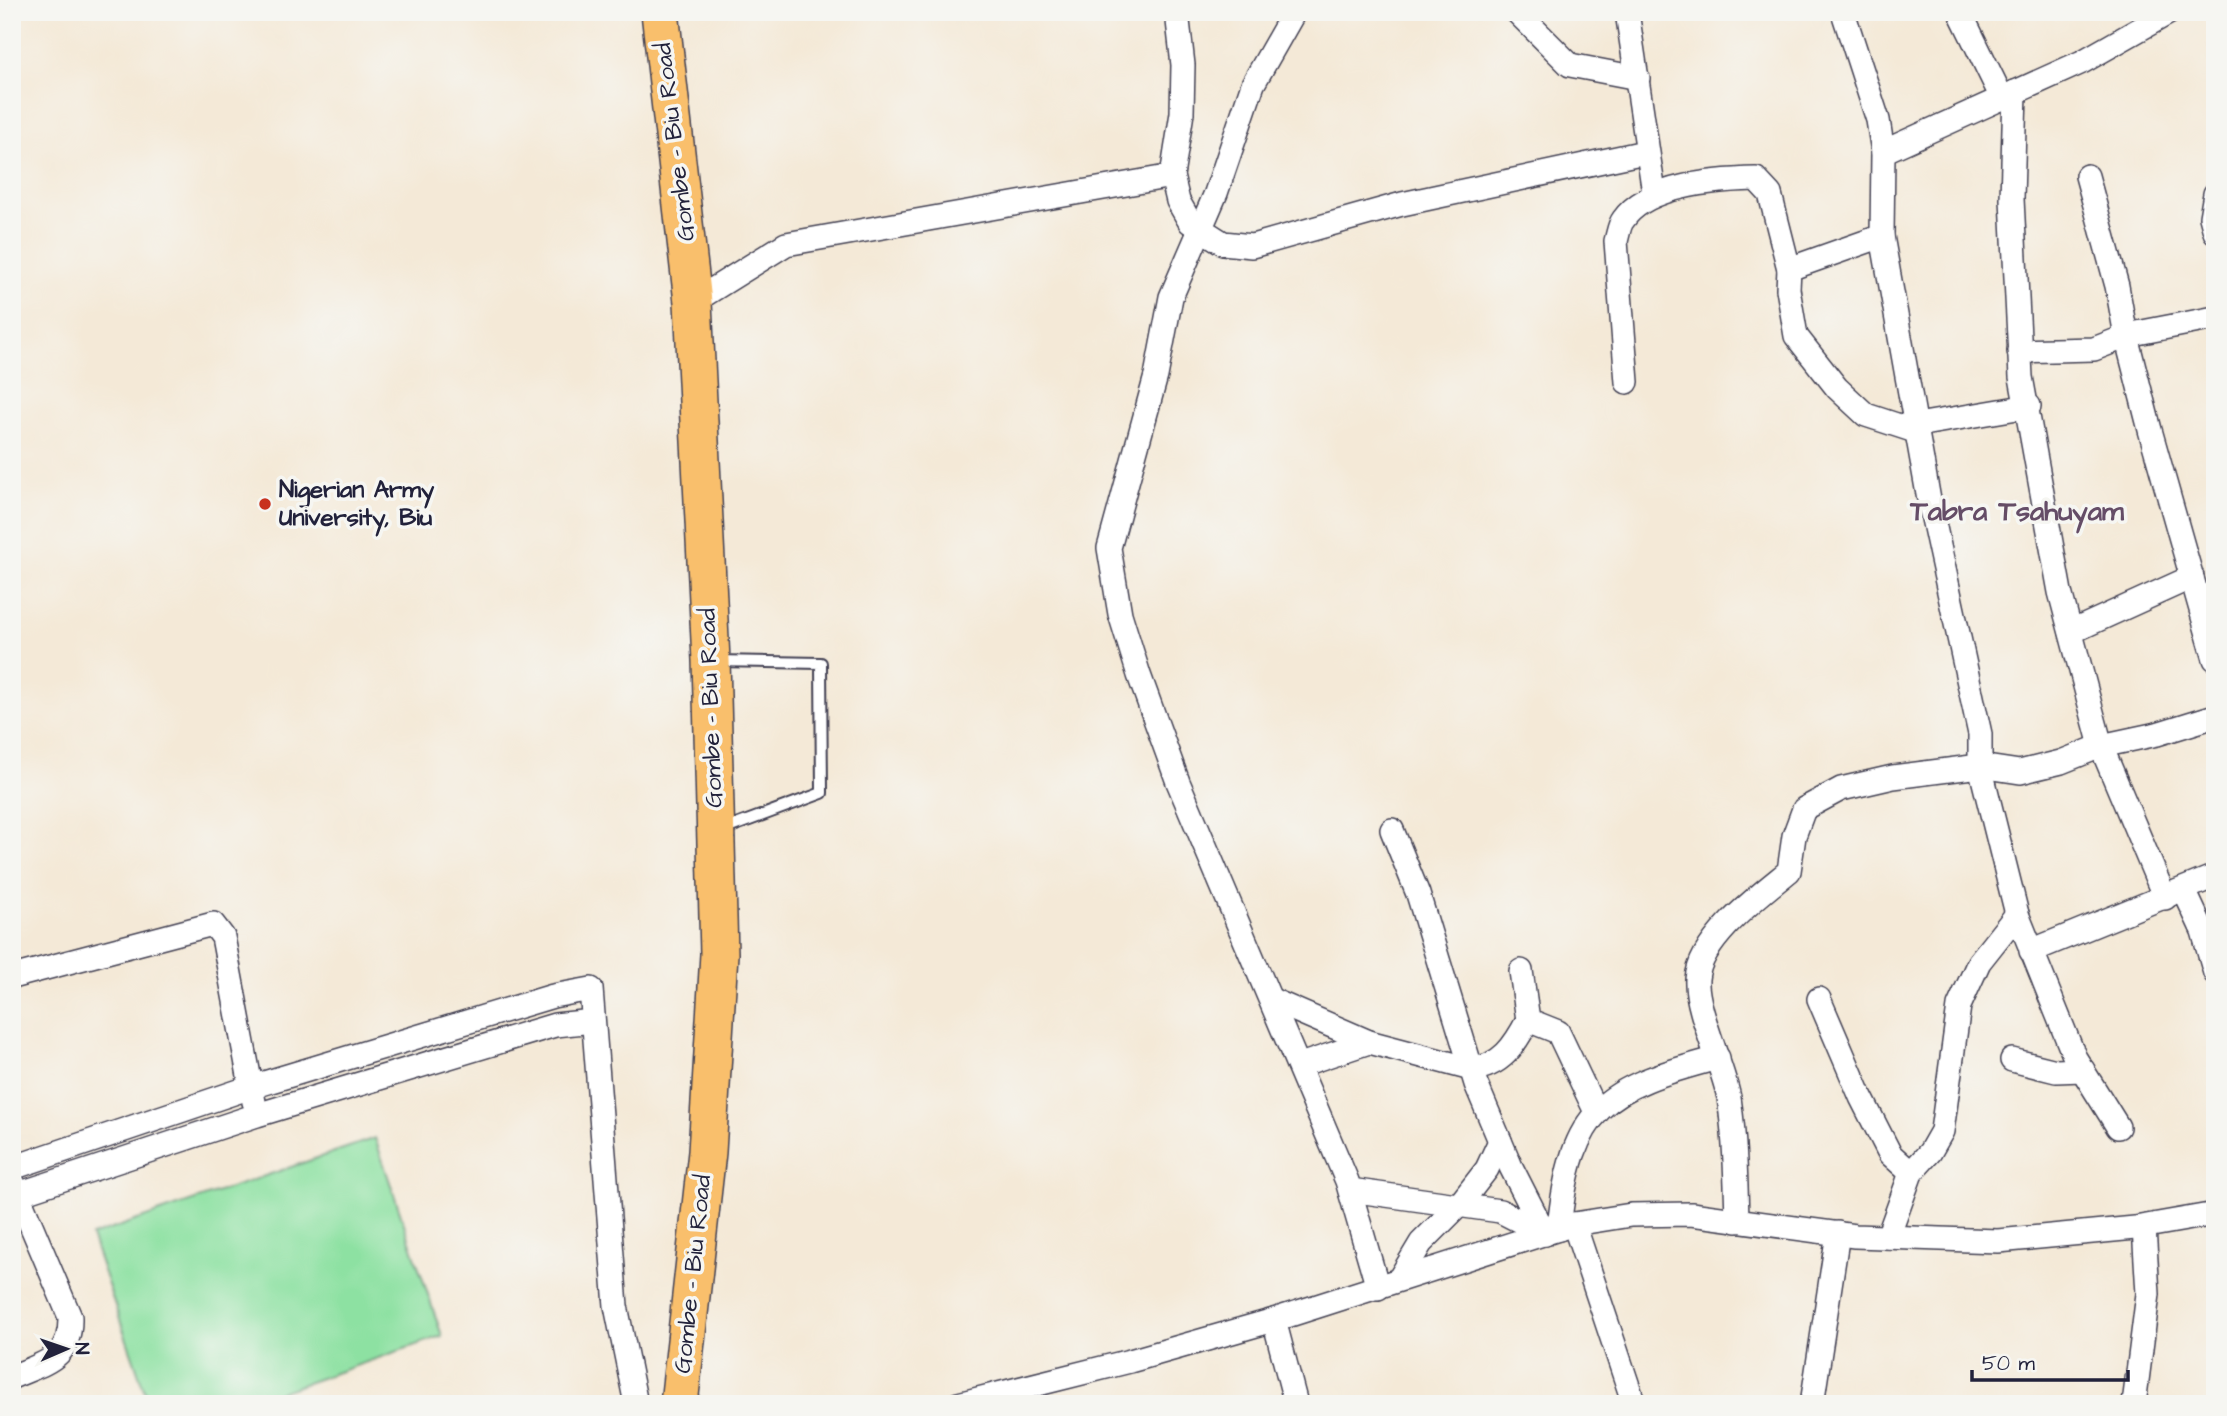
<svg xmlns="http://www.w3.org/2000/svg" width="2227" height="1416" viewBox="0 0 2227 1416" font-family="'Architects Daughter',sans-serif">
<style>
.green{fill:#8de1a2;stroke:#58826e;stroke-width:2}
.lines{fill:none;stroke-linecap:round;stroke-linejoin:round}
.lane-casing{stroke:#424052;stroke-width:14}
.street-casing{stroke:#424052;stroke-width:26}
.primary-casing{stroke:#424052;stroke-width:40}
.lane{stroke:#fff;stroke-width:10}
.street{stroke:#fff;stroke-width:23}
.primary{stroke:#f9bf6c;stroke-width:37}
.poi-dot{fill:#c8321e;stroke:#f6f6f2;stroke-width:2.5}
.labels{text-anchor:middle;dominant-baseline:central;stroke-width:7;stroke-linejoin:round;paint-order:stroke}
.street-label{font-size:24px;fill:#22223b;stroke:#f6f6f2}
.poi-label{font-size:24px;font-weight:bold;fill:#22223b;stroke:#f6f6f2;text-anchor:start}
.quarter-label{font-size:28px;font-weight:bold;fill:#654d67;stroke:#f6f6f2}
</style>
<rect width="100%" height="100%" fill="#f6f6f2"/>
<filter id="ink" filterUnits="userSpaceOnUse"><feTurbulence type="fractalNoise" baseFrequency=".0143" numOctaves="2"/><feDisplacementMap in="SourceGraphic" scale="14" xChannelSelector="R" yChannelSelector="G"/><feConvolveMatrix kernelMatrix="1 2 1 2 8 2 1 2 1" color-interpolation-filters="sRGB"/></filter>
<filter id="wash" filterUnits="userSpaceOnUse"><feTurbulence type="fractalNoise" baseFrequency=".00686" numOctaves="4" result="noise"/><feDisplacementMap in="SourceGraphic" scale="28" xChannelSelector="R" yChannelSelector="G"/><feGaussianBlur stdDeviation="1.57" result="paint"/><feColorMatrix in="noise" values="0 0 0 0 0 0 0 0 0 0 0 0 0 0 0 0 0 1.4 0 .05"/><feComposite in="paint" operator="in"/></filter>
<g filter="url(#wash)">
<rect width="100%" height="100%" fill="#f4e9d7"/>
<!-- green -->
<path class="green" d="M375,1138L442,1336L246,1404H149L91,1236Z"/>
</g>
<g filter="url(#ink)">
<g class="lines">
<defs>
<path id="lane" d="M716,661L821,663L822,793L720,831"/>
<g id="street">
<path d="M1177,12L1183,65L1182,113L1172,176L1178,201L1190,222L1223,243L1252,246L1402,204L1645,152"/>
<path d="M1294,12L1253,84L1216,193L1171,297L1156,376L1109,548L1120,614L1139,675L1178,782L1347,1181L1378,1288"/>
<path d="M1517,12L1570,65L1638,78"/>
<path d="M1627,12L1654,193"/>
<path d="M1843,12L1878,120L1883,152L1882,236L1929,500L1980,734V766L2017,914L2075,1058L2118,1127"/>
<path d="M1960,12L2002,98"/>
<path d="M2015,92L2012,199L2021,377L2060,592L2101,746L2165,898"/>
<path d="M1883,152L2082,62L2170,12"/>
<path d="M2087,176L2117,286L2126,336L2150,430L2215,659"/>
<path d="M2215,194L2211,217L2215,232"/>
<path d="M1789,269L1882,236"/>
<path d="M693,302L786,244L1172,176"/>
<path d="M2019,351L2094,349L2132,334L2215,318"/>
<path d="M1627,382L1616,241C1618,235 1619,225 1623,220C1647,184 1717,180 1756,179L1770,194L1789,269L1788,289L1796,336L1837,388L1866,415L1918,432"/>
<path d="M1917,425L2029,406"/>
<path d="M2071,632L2192,577"/>
<path d="M1392,830L1418,894L1476,1084L1511,1167L1545,1234"/>
<path d="M2184,890L2203,931L2215,973"/>
<path d="M2031,951L2215,876"/>
<path d="M1521,971L1528,1020L1558,1032L1596,1112"/>
<path d="M12,977L213,924L223,937L254,1102"/>
<path d="M1819,999L1861,1097L1890,1154L1911,1173"/>
<path d="M1272,1000L1369,1042"/>
<path d="M2012,1060L2056,1071L2083,1070"/>
<path d="M1300,1065L1369,1042L1471,1069C1501,1067 1515,1045 1528,1020"/>
<path d="M12,1168L251,1087L553,996L591,989L616,1306L636,1404"/>
<path d="M12,1180L70,1317C71,1359 46,1362 12,1377"/>
<path d="M1350,1190L1500,1211L1545,1234"/>
<path d="M18,1194L257,1115L555,1025L593,1021"/>
<path d="M1737,1221C1736,1180 1735,1138 1729,1098C1723,1066 1695,1008 1697,979C1700,939 1761,894 1789,871L1794,836L1804,809L1841,789L1893,777L1980,766L2020,772L2061,762L2101,746L2157,734L2215,716"/>
<path d="M1574,1224L1634,1404"/>
<path d="M1559,1229C1571,1107 1604,1088 1718,1058"/>
<path d="M1888,1237L1911,1173L1930,1152L1942,1131L1959,1006L1979,962L2017,914"/>
<path d="M1400,1278L1421,1243L1459,1205L1487,1169L1500,1141"/>
<path d="M1274,1320L1296,1404"/>
<path d="M958,1404L1130,1361L1274,1320L1574,1224L1631,1215L1691,1214L1855,1236L1998,1241L2135,1228L2215,1214"/>
<path d="M1812,1404L1838,1233"/>
<path d="M2134,1404L2148,1294L2144,1227"/>
</g>
<path id="primary" d="M660,12L693,302L711,660L719,954L707,1152L679,1404"/>
</defs>
<!-- lane casing -->
<use href="#lane" class="lane-casing"/>
<!-- street casing -->
<use href="#street" class="street-casing"/>
<!-- primary casing -->
<use href="#primary" class="primary-casing"/>
<!-- lane -->
<use href="#lane" class="lane"/>
<!-- street -->
<use href="#street" class="street"/>
<!-- primary -->
<use href="#primary" class="primary"/>
</g>
</g>
<!-- markers -->
<circle class="poi-dot" cx="265" cy="504" r="7"/>
<g class="labels">
<!-- street labels -->
<g class="street-label">
<text transform="translate(675 142) rotate(-97)">Gombe - Biu Road</text>
<text transform="translate(711 708) rotate(-92)">Gombe - Biu Road</text>
<text transform="translate(693 1274) rotate(-84)">Gombe - Biu Road</text>
</g>
<!-- poi labels -->
<g class="poi-label">
<text x="279" y="490">Nigerian Army<tspan x="279" dy="28">University, Biu</tspan></text>
</g>
<!-- quarter labels -->
<g class="quarter-label">
<text x="2017" y="511">Tabra Tsahuyam</text>
</g>
</g>
<!-- margin -->
<rect width="2227" height="1416" fill="none" stroke="#f6f6f2" stroke-width="42"/>
<!-- north arrow -->
<g transform="translate(66 1349) rotate(88)" stroke="#f6f6f2" stroke-width="5" paint-order="stroke">
<path d="M0-5L12 26L0 18L-12 26Z" fill="#22223b"/>
<text y="-10" font-size="19" font-weight="bold" text-anchor="middle" fill="#22223b">N</text>
</g>
<!-- scale -->
<path d="M1972 1370v10h156v-10" fill="none" stroke="#22223b" stroke-width="3.5"/>
<text x="1982" y="1370" font-size="21" fill="#22223b" stroke="#f6f6f2" stroke-width="5" paint-order="stroke">50 m</text>
</svg>
